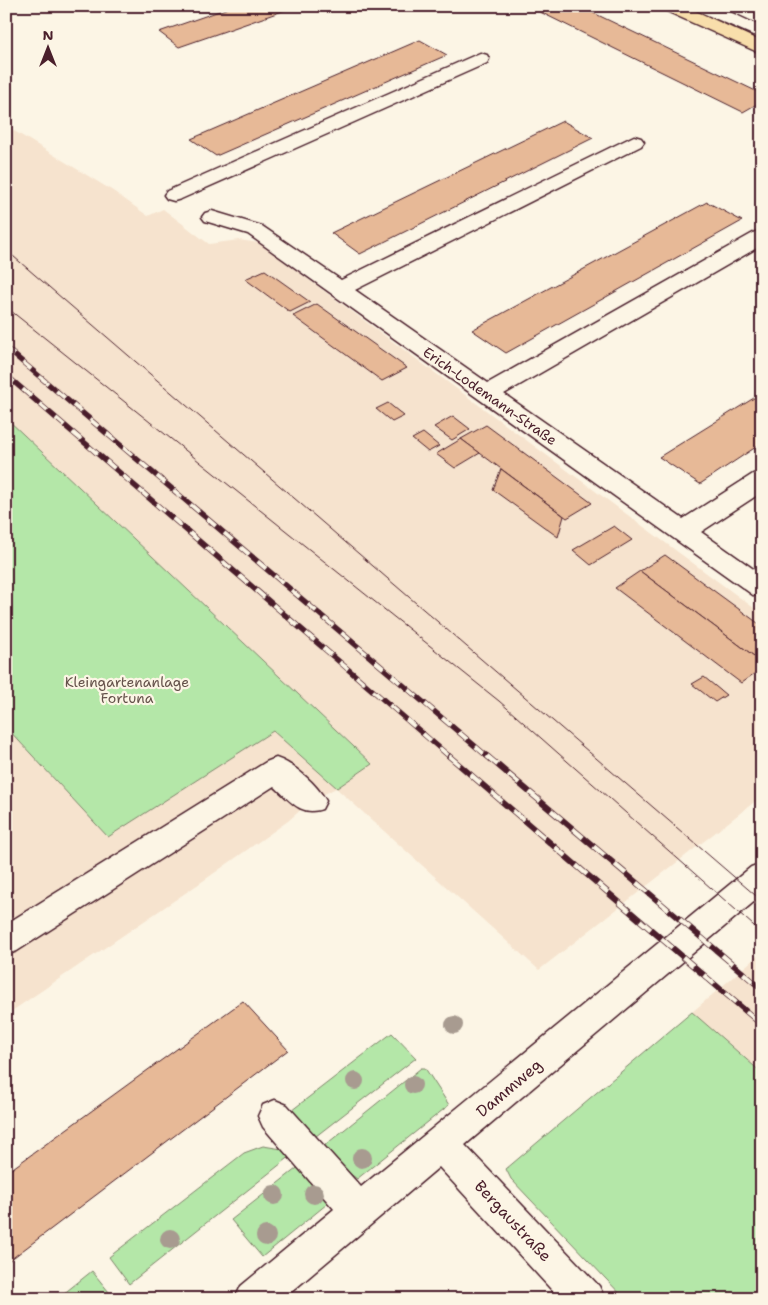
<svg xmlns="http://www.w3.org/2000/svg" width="768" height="1305" viewBox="0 0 768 1305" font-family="'Shantell Sans',sans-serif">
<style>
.built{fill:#f6e3ce}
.green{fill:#b4e7a8;stroke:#7f836a}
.building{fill:#e7b997;stroke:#4a1f2b}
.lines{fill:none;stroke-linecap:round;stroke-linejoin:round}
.minor-casing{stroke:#4a1f2b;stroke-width:3}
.major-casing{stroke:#4a1f2b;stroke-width:3}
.minor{fill:#fcf5e5;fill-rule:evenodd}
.major{fill:#f8deab;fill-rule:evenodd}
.tram{stroke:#4a1f2b;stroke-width:1}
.rail-far1-casing{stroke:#4a1f2b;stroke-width:5.5}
.rail-casing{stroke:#4a1f2b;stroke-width:6}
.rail-far1{stroke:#fcf5e5;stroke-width:4;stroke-dasharray:11;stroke-linecap:butt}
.rail{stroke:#fcf5e5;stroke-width:4.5;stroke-dasharray:14;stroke-linecap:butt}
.tree{fill:#a89b90}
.labels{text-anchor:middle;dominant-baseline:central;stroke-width:4.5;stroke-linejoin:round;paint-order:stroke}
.street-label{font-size:14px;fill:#4a1f2b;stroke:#fcf5e5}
.park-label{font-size:14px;fill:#64514a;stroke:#fcf5e5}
.near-street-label{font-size:16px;fill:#4a1f2b;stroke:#fcf5e5}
</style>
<rect width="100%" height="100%" fill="#fcf5e5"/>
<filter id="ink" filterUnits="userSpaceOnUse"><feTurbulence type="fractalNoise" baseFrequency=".02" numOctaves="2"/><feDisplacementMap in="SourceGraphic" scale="10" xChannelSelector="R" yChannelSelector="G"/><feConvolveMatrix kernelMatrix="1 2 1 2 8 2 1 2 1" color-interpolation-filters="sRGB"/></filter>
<g filter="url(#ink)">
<!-- built -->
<g class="built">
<path d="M6,126L113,191L148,216L163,209L209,244L239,240L259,243L762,614V796L539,970L336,788L311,801L288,821L203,881L6,1015V727L108,837L273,731L337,788L372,764L6,418Z"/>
<path d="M762,952V1164L641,1056Z"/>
</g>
<!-- green -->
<g class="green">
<path d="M6,418L372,764L337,788L273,731L108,837L6,727Z"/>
<path d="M692,1012L762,1073V1299H625L511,1179L506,1169Z"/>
<path d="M392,1033L416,1058L311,1140L287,1114Z"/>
<path d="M421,1068H425L449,1105L357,1179L319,1150Z"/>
<path d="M263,1146L282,1149L292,1155L129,1284L109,1257L244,1153Z"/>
<path d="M301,1165L326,1192L327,1204L262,1257L231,1220Z"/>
<path d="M92,1271L113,1297L111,1299H57Z"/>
</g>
<!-- building -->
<g class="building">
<path d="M234,6H297L179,47L159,32Z"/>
<path d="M528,6H579L762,94V101L743,112Z"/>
<path d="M420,40L447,55L216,156L191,139Z"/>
<path d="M563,121L593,138L360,254L331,233Z"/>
<path d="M707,202L742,221L506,353L472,330Z"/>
<path d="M265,270L310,302L290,312L245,279Z"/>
<path d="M317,304L407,368L382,381L293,316Z"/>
<path d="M762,393V443L700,484L659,457Z"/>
<path d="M388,403L404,416L392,422L376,409Z"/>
<path d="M453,416L470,429L452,440L434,427Z"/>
<path d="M486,425L592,503L567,518L461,439Z"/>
<path d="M423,433L439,446L428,452L412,439Z"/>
<path d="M461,439L480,453L455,468L436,454Z"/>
<path d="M501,469L564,516L558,537L493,490Z"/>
<path d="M614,526L632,540L591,565L573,550Z"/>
<path d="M665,555L762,626V662L640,571Z"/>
<path d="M640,571L762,662V668L741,683L615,588Z"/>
<path d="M704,677L726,695L715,702L692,684Z"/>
<path d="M243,1001L288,1050L6,1263V1173Z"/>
</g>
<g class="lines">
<defs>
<g id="minor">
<path d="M693,6H717L762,27V39L696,10Z"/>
<path d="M480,53L487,55L489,59L487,63L181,199L174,201L167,199L164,195L167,191Z"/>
<path d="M634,136L641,138L644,142L641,146L355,290L488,383L755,232L762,230V245L504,394L683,519L753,474L762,472V492L701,532L762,575V597L753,595L248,234L205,221L202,217L205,213L212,211L262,226L341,280Z"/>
<path d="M276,758C294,764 317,784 326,801L322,809C300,817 289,799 274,786L17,951L6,955V924L266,762Z"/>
<path d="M762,863V895L465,1145L599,1286L605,1299H560L439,1167L283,1299H235L241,1286L334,1209L263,1127L258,1116L263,1105L275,1100L287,1105L361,1187L751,867Z"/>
</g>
<path id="major" d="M661,6H685L762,42V54L664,10Z"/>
</defs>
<!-- minor casing -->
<use href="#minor" class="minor-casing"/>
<!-- major casing -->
<use href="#major" class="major-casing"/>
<!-- minor -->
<use href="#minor" class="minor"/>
<!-- major -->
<use href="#major" class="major"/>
<!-- tram -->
<g class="tram">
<path d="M6,250L762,901"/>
<path d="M6,307L499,701L762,933"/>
</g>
<defs>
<g id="rail-far1">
<path d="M6,348L488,757"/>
<path d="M6,375L450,757"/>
</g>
<g id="rail">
<path d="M449,756L762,1025"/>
<path d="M487,756L762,989"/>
</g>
</defs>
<!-- rail-far1 casing -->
<use href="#rail-far1" class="rail-far1-casing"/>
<!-- rail casing -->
<use href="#rail" class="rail-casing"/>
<!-- rail-far1 -->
<use href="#rail-far1" class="rail-far1"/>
<!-- rail -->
<use href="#rail" class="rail"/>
</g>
<!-- trees -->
<g class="tree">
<circle cx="454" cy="1025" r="9"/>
<circle cx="355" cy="1081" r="9"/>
<circle cx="413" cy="1085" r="9"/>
<circle cx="362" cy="1158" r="10"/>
<circle cx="314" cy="1194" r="10"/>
<circle cx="274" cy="1195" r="10"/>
<circle cx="266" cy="1236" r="10"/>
<circle cx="170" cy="1239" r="10"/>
</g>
</g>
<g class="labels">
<!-- street labels -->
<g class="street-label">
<text transform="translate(490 396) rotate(35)">Erich-Lodemann-Straße</text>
</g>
<!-- park labels -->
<g class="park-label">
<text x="127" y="682">Kleingartenanlage<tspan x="127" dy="16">Fortuna</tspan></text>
</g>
<!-- near-street labels -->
<g class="near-street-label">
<text transform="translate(509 1088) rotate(-40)">Dammweg</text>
<text transform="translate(513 1221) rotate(47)">Bergaustraße</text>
</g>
</g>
<!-- margin -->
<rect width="768" height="1305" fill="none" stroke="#fcf5e5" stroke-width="25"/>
<rect x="12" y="12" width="743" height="1280" fill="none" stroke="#4a1f2b" stroke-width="2" filter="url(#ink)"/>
<!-- north arrow -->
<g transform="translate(48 48)" stroke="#fcf5e5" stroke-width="4" paint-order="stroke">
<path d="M0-4L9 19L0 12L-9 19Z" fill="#4a1f2b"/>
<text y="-8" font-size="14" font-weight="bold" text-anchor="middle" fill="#4a1f2b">N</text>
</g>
</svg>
